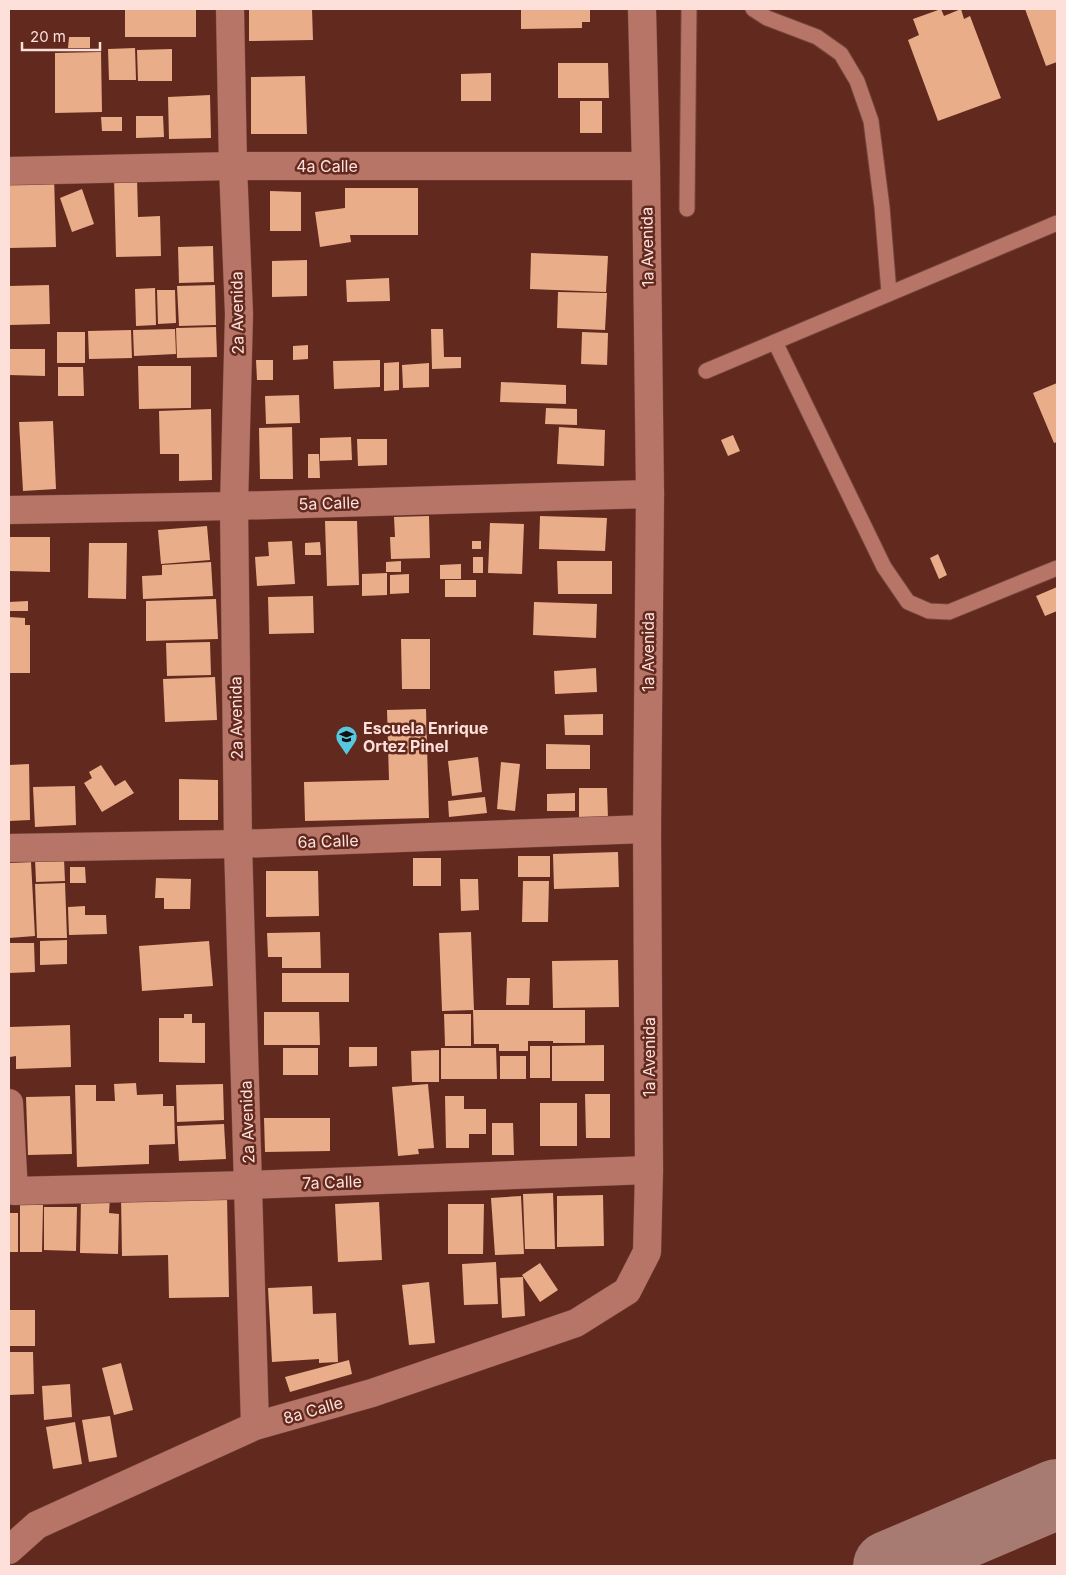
<svg xmlns="http://www.w3.org/2000/svg" width="1066" height="1575" viewBox="0 0 1066 1575" font-family="Inter,sans-serif">
<style>
.lines{fill:none;stroke-linecap:round;stroke-linejoin:round}
.taxiway{stroke:#a87b72;stroke-width:70}
.building{fill:#e9ad89}
.lane-casing{stroke:#75453c;stroke-width:17}
.street-casing{stroke:#75453c;stroke-width:29}
.lane{stroke:#b67567;stroke-width:15}
.street{stroke:#b67567;stroke-width:28}
.labels{text-anchor:middle;dominant-baseline:central;stroke-width:5;stroke-linejoin:round;paint-order:stroke}
.street-label{font-size:16px;fill:#fee0da;stroke:#62291e}
.poi-label{font-size:16px;font-weight:bold;fill:#fee0da;stroke:#62291e;text-anchor:start}
</style>
<rect width="100%" height="100%" fill="#62291e"/>
<g class="lines">
<!-- taxiway -->
<path class="taxiway" d="M888,1566L1057,1494"/>
</g>
<!-- building -->
<g class="building">
<rect x="125" y="9" width="71" height="28"/>
<path d="M249,9H312L313,40L249,41Z"/>
<path d="M521,9H590V22H582V28L521,29Z"/>
<path d="M941,9L944,16L961,9L964,19L970,16L1001,98L938,121L908,40L919,35L913,19Z"/>
<path d="M1025,9H1057V62L1046,66Z"/>
<path d="M69,37H90V48H68Z"/>
<path d="M135,48L136,80H109L108,49Z"/>
<path d="M172,49V81H138L137,50Z"/>
<path d="M101,52L102,112L55,113V53Z"/>
<path d="M558,63H608L609,98H558Z"/>
<path d="M491,73V101H461V74Z"/>
<path d="M305,76L307,134H251V77Z"/>
<path d="M210,95L211,138L169,139L168,97Z"/>
<rect x="580" y="101" width="22" height="32"/>
<path d="M136,116H163L164,137L136,138Z"/>
<path d="M101,117H122V131H102Z"/>
<path d="M54,175L56,247L9,248V176Z"/>
<path d="M114,177H137L138,217L160,216L161,256L116,257Z"/>
<path d="M345,188H418V235H350L351,242L320,247L315,212L345,208Z"/>
<path d="M82,189L94,224L72,232L60,198Z"/>
<path d="M270,191L301,192V231H270Z"/>
<path d="M213,246L214,282L179,283L178,247Z"/>
<path d="M531,253L608,256L606,292L530,289Z"/>
<path d="M307,260V296L272,297V261Z"/>
<path d="M389,278L390,301L347,302L346,280Z"/>
<path d="M49,285L50,324L9,325V286Z"/>
<path d="M215,285L216,325L179,326L177,286Z"/>
<path d="M155,288L156,325L136,326L135,289Z"/>
<path d="M157,290H175L176,323L158,324Z"/>
<path d="M558,292L607,293L605,330L557,328Z"/>
<path d="M216,327L217,357L177,358L176,328Z"/>
<path d="M175,329L176,354L134,356L133,330Z"/>
<path d="M431,329H443L444,357H461V368L432,369Z"/>
<path d="M131,330L132,358L89,359L88,331Z"/>
<rect x="57" y="332" width="28" height="31"/>
<path d="M582,332L608,333L607,365L581,364Z"/>
<path d="M308,345V359L293,360V346Z"/>
<path d="M9,349H45V376L9,375Z"/>
<path d="M256,360H273V380H257Z"/>
<path d="M380,360V387L334,389L333,361Z"/>
<path d="M399,362V390L384,391V363Z"/>
<path d="M429,363V387L403,388L402,365Z"/>
<path d="M138,366H191V408L139,409Z"/>
<path d="M58,367H83L84,396H58Z"/>
<path d="M501,382L566,385V404L500,402Z"/>
<path d="M1057,383V442L1054,443L1033,393Z"/>
<path d="M299,395L300,423L266,424L265,396Z"/>
<path d="M546,408L577,409V425L545,424Z"/>
<path d="M211,409L212,480L179,481V454H160L159,411Z"/>
<path d="M53,421L56,489L23,491L19,422Z"/>
<path d="M292,427L293,479H260L259,428Z"/>
<path d="M559,427L605,430L604,466L557,464Z"/>
<path d="M733,435L740,451L728,456L721,440Z"/>
<path d="M351,437L352,460L320,461V438Z"/>
<path d="M357,439H387V465L358,466Z"/>
<path d="M308,454H319L320,478H308Z"/>
<path d="M429,516L430,558L391,559L390,537H395L394,517Z"/>
<path d="M540,516L607,518L605,551L539,549Z"/>
<path d="M325,521H357L359,585L327,586Z"/>
<path d="M490,523L524,524L522,574L488,573Z"/>
<path d="M207,526L210,560L161,564L158,530Z"/>
<path d="M9,537H50V572L9,571Z"/>
<path d="M292,541L295,584L257,586L255,557L269,556L268,542Z"/>
<rect x="472" y="541" width="9" height="8"/>
<path d="M320,542L321,555H305V543Z"/>
<path d="M89,543H127L126,599L88,598Z"/>
<path d="M938,554L947,575L939,579L930,558Z"/>
<rect x="473" y="557" width="10" height="16"/>
<path d="M401,561V572H386V562Z"/>
<path d="M557,561H612V594H558Z"/>
<path d="M211,562L213,596L143,599L142,576L162,575V565Z"/>
<path d="M461,564V579H440V565Z"/>
<path d="M387,573V595L362,596V574Z"/>
<path d="M409,574V593L390,594V575Z"/>
<rect x="445" y="580" width="31" height="17"/>
<path d="M1057,587V611L1045,616L1036,596Z"/>
<path d="M313,596L314,633L269,634L268,597Z"/>
<path d="M216,599L218,639L146,641V601Z"/>
<path d="M28,601V611H9V602Z"/>
<path d="M534,602L597,604L596,638L533,635Z"/>
<path d="M9,617L25,618V625H30V673H9Z"/>
<path d="M401,639H430V689H402Z"/>
<path d="M210,642L211,675L167,676L166,643Z"/>
<path d="M596,668L597,692L555,694L554,671Z"/>
<path d="M215,677L217,720L165,722L163,679Z"/>
<path d="M426,709L429,818L305,821L304,782L389,780L387,710Z"/>
<path d="M603,714V735H565L564,715Z"/>
<path d="M546,744L590,745V769H546Z"/>
<path d="M478,757L482,792L452,796L448,761Z"/>
<path d="M501,762L520,764L515,811L497,809Z"/>
<path d="M29,764L30,820L9,821V765Z"/>
<path d="M101,765L115,786L125,780L134,793L102,812L84,783L92,778L89,772Z"/>
<path d="M179,779L218,780V820H179Z"/>
<path d="M75,786L76,825L35,827L33,787Z"/>
<path d="M579,788H607L608,818H579Z"/>
<path d="M575,793V811H547V794Z"/>
<path d="M485,797L487,813L449,817L448,801Z"/>
<path d="M618,852L619,887L554,889L553,854Z"/>
<rect x="518" y="856" width="32" height="21"/>
<rect x="413" y="858" width="28" height="28"/>
<path d="M35,859H64L65,881L36,882Z"/>
<path d="M31,862L35,936L9,938V863Z"/>
<path d="M70,867H85L86,883H70Z"/>
<path d="M266,871H318L319,916L266,917Z"/>
<path d="M156,878L191,879L190,909H164V898H155Z"/>
<path d="M460,879H478L479,910L461,911Z"/>
<path d="M523,881H549L548,922H522Z"/>
<path d="M65,883L67,938H37L35,884Z"/>
<path d="M85,906V915H106L107,934L69,935L68,907Z"/>
<path d="M320,932L321,968H282V957H268L267,933Z"/>
<path d="M471,932L474,1010H585V1043H553V1041H528V1051H499V1044H474L473,1010L442,1011L439,933Z"/>
<path d="M67,940V964L40,965V941Z"/>
<path d="M209,941L213,986L142,991L139,946Z"/>
<path d="M9,943H34L35,972L9,973Z"/>
<path d="M618,960L619,1007L553,1008L552,961Z"/>
<rect x="282" y="973" width="67" height="29"/>
<path d="M507,978H530L529,1005H506Z"/>
<path d="M264,1012H319L320,1045H264Z"/>
<path d="M184,1014H192V1023H205V1063L159,1062V1018H184Z"/>
<path d="M444,1014H471V1046H445Z"/>
<path d="M70,1025L71,1067L16,1069V1056L10,1057L9,1027Z"/>
<path d="M604,1045V1081H552V1046Z"/>
<rect x="530" y="1046" width="20" height="32"/>
<path d="M349,1047H377V1066L349,1067Z"/>
<rect x="283" y="1048" width="35" height="27"/>
<path d="M441,1048H496L497,1079H441Z"/>
<path d="M439,1050V1082H412L411,1051Z"/>
<rect x="500" y="1056" width="26" height="23"/>
<path d="M136,1083L137,1095L163,1094V1106H174L175,1144L149,1145V1164L77,1167L75,1085H96V1101H115L114,1084Z"/>
<path d="M223,1084L224,1120L177,1122L176,1085Z"/>
<path d="M428,1084L434,1148L418,1149L419,1154L398,1156L392,1087Z"/>
<path d="M585,1094H610V1138H586Z"/>
<path d="M70,1096L72,1154L28,1155L26,1097Z"/>
<path d="M445,1096H464V1109H486V1134H469V1148H446Z"/>
<rect x="540" y="1103" width="37" height="43"/>
<path d="M264,1118H330V1151L265,1152Z"/>
<path d="M492,1123H513L514,1155H492Z"/>
<path d="M224,1124L226,1159L179,1161L177,1126Z"/>
<path d="M553,1193L555,1249H525L523,1194Z"/>
<path d="M603,1195L604,1246L557,1247V1196Z"/>
<path d="M227,1196L229,1297L169,1298L168,1255L122,1256L121,1198Z"/>
<path d="M521,1196L524,1254L495,1255L491,1198Z"/>
<path d="M81,1197H110L109,1213L119,1214L118,1254L80,1253Z"/>
<path d="M379,1202L382,1260L338,1262L335,1204Z"/>
<path d="M448,1204H484L483,1254H448Z"/>
<path d="M20,1205H43L42,1252H20Z"/>
<path d="M44,1207H77L76,1251L44,1250Z"/>
<rect x="9" y="1213" width="9" height="39"/>
<path d="M496,1262L498,1304L464,1305L462,1264Z"/>
<path d="M540,1263L558,1290L540,1302L522,1275Z"/>
<path d="M523,1277L525,1316L502,1318L500,1278Z"/>
<path d="M429,1282L435,1343L409,1345L402,1285Z"/>
<path d="M312,1286L313,1314L336,1313L338,1362L319,1363V1359L272,1362L268,1288Z"/>
<rect x="9" y="1310" width="26" height="36"/>
<path d="M9,1352H33L34,1394L9,1395Z"/>
<path d="M349,1360L352,1374L290,1392L285,1377Z"/>
<path d="M121,1363L133,1410L114,1415L102,1368Z"/>
<path d="M70,1384L72,1417L44,1420L42,1386Z"/>
<path d="M110,1416L117,1457L89,1462L82,1420Z"/>
<path d="M75,1422L82,1464L53,1469L46,1427Z"/>
</g>
<g class="lines">
<defs>
<g id="lane">
<path d="M753,9L767,18L817,37L841,54L857,81L871,121L882,207L889,293"/>
<path d="M687,209L689,9"/>
<path d="M775,342L884,567L908,602L929,611L949,612L1057,568"/>
<path d="M706,371L1057,223"/>
</g>
<g id="street">
<path d="M230,9L233,166L239,314L234,506L238,844L255,1426"/>
<path d="M9,171L233,166H646"/>
<path d="M9,510L234,506L650,494"/>
<path d="M9,848L238,844L647,829"/>
<path d="M9,1103L14,1191L249,1185L649,1170"/>
<path d="M9,1550L37,1525L255,1426L372,1393L576,1323L627,1291L647,1252L649,1170L647,829L650,494L646,166L642,9"/>
</g>
</defs>
<!-- lane casing -->
<use href="#lane" class="lane-casing"/>
<!-- street casing -->
<use href="#street" class="street-casing"/>
<!-- lane -->
<use href="#lane" class="lane"/>
<!-- street -->
<use href="#street" class="street"/>
</g>
<!-- icons -->
<defs>
<symbol id="school-pin" viewBox="-11 -11 22 30"><path d="M0 17L-7.5 6A9.5 9.5 0 1 1 7.5 6Z" fill="#56c9e0" stroke="#62291e"/><path d="M0-5L7-2L0 1L-7-2ZM-4 1L0 2.5L4 1V4Q0 6-4 4Z" fill="#111"/></symbol>
</defs>
<g fill-rule="evenodd">
<use href="#school-pin" x="334" y="724" width="25" height="34"/>
</g>
<g class="labels">
<!-- street labels -->
<g class="street-label">
<text x="327" y="166">4a Calle</text>
<text transform="translate(647 247) rotate(-91)">1a Avenida</text>
<text transform="translate(237 313) rotate(-91)">2a Avenida</text>
<text transform="translate(329 503) rotate(-2)">5a Calle</text>
<text transform="translate(648 652) rotate(-90)">1a Avenida</text>
<text transform="translate(236 718) rotate(-91)">2a Avenida</text>
<text transform="translate(328 841) rotate(-2)">6a Calle</text>
<text transform="translate(649 1057) rotate(-90)">1a Avenida</text>
<text transform="translate(247 1122) rotate(-92)">2a Avenida</text>
<text transform="translate(332 1182) rotate(-2)">7a Calle</text>
<text transform="translate(313 1410) rotate(-16)">8a Calle</text>
</g>
<!-- poi labels -->
<g class="poi-label">
<text x="363" y="728">Escuela Enrique<tspan x="363" dy="18">Ortez Pinel</tspan></text>
</g>
</g>
<!-- border -->
<rect width="1066" height="1575" fill="none" stroke="#fee0da" stroke-width="20"/>
<!-- scale -->
<path d="M22 42v8h78v-8" fill="none" stroke="#fee0da" stroke-width="2.5"/>
<text x="30" y="42" font-size="15" fill="#fee0da" stroke="#62291e" stroke-width="4" paint-order="stroke">20 m</text>
</svg>
